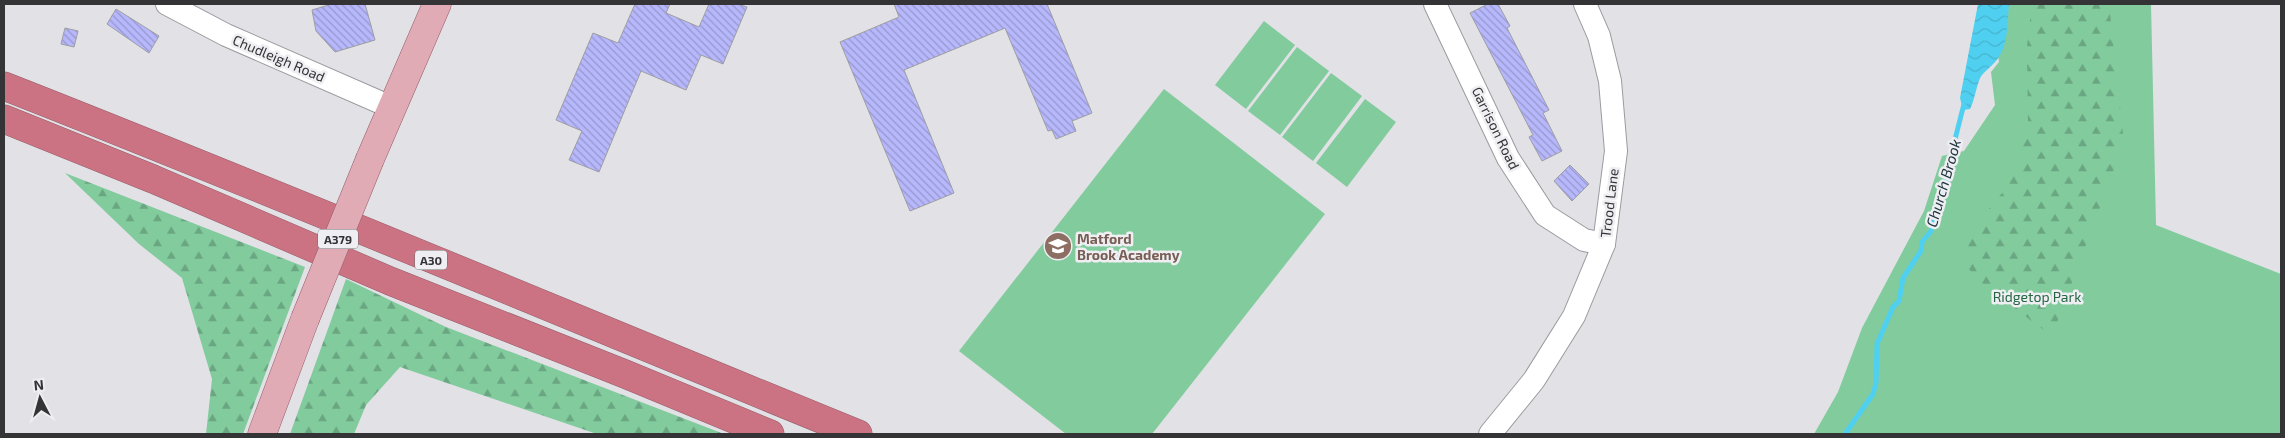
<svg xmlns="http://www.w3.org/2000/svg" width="2285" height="438" viewBox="0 0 2285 438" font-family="'Exo 2',sans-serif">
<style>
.green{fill:#81cb9d}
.forest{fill:url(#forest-firs)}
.water{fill:url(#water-waves)}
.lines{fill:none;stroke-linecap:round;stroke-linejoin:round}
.stream{stroke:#50d0f0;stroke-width:5}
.building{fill:url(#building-back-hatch);stroke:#9d9da2}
.minor-casing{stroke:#9a9b9f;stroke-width:24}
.major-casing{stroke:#965d68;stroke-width:29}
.highway-casing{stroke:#965d68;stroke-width:29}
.minor{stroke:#fff;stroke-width:22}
.major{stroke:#e0abb5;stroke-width:28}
.highway{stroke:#cb7383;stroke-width:28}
.major-bridge-casing{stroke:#965d68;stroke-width:29;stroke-linecap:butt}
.major-bridge{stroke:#e0abb5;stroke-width:28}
.labels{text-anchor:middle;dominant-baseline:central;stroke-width:5;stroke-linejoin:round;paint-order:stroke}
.shield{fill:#eeeef3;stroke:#6c6c6f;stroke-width:1}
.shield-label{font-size:12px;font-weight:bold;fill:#343436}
.street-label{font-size:14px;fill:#343436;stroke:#eeeef3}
.education-label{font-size:14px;font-weight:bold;fill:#785e54;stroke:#eeeef3;text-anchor:start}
.park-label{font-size:14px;fill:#246642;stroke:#eeeef3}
.water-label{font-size:15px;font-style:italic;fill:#20363d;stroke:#eeeef3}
</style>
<defs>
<pattern id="forest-firs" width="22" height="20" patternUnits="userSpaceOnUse" patternTransform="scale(1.25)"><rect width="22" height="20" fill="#81cb9d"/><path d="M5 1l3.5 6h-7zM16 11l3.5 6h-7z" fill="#6aa681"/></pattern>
<pattern id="water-waves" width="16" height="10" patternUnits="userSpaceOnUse" patternTransform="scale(1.25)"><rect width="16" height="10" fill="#50d0f0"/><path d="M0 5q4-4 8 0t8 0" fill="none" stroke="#46b3ce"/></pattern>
<pattern id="building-back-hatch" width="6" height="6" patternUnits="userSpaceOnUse" patternTransform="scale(1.25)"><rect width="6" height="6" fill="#b7b8fc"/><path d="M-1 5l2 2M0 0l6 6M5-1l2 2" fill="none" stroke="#9696cd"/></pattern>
</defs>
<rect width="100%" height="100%" fill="#e1e1e6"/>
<!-- green -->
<g class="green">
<path d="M1991,4H2151L2156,225L2281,274V434H1814L1838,392L1862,328L1924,211L1942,156L1964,151L1995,105L1991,72L1999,62Z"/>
<path d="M1264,21L1295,45L1246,109L1215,85Z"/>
<path d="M1297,47L1329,71L1280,135L1248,111Z"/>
<path d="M1331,73L1362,96L1313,161L1282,137Z"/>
<path d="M1164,89L1325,214L1152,434H1066L959,351Z"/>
<path d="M1365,99L1396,122L1347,187L1316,163Z"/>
</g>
<!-- forest -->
<g class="forest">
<path d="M2032,4H2109L2124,143L2052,336L1986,287L1966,266L1965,252L1972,236L1986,212L2003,192L2016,170L2022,138L2028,126L2027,46Z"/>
<path d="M65,173L305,267L243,434H206L212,379L182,278L139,244Z"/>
<path d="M346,279L446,327L724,434H597L400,367L366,405L354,434H290Z"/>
</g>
<!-- water -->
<path class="water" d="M1978,4H2009C2007,24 2009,45 1996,61C1992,66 1986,70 1982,75C1977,81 1975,100 1970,109L1963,110L1960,98Z"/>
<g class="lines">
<!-- stream -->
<path class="stream" d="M1845,434L1873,394L1876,383L1877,344L1893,307L1899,301L1903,278L1921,251L1922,242L1931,231L1937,214L1951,164V155L1964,104"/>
</g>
<!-- building -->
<g class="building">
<path d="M332,4H365L375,40L335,52L316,31L312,10Z"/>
<path d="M635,4H670L666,13L699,27L709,4H738L747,7L723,64L701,55L686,90L641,71L599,172L569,160L582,131L556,120L593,33L618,43Z"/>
<path d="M894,4H1047L1092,113L1072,121L1076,131L1056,139L1052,130L1048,131L1005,28L904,70L954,193L910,211L840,42L899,17Z"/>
<path d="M1488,4H1498L1510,26L1507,28L1549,110L1543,113L1562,151L1542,161L1529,137L1533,135L1470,13Z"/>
<path d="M116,9L159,36L149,53L107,24Z"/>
<path d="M65,28L78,31L74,47L61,44Z"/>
<path d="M1570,165L1589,184L1572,201L1554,181Z"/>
</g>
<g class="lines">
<defs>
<g id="minor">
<path d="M167,4L226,35L393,108"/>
<path d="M1435,4L1508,158L1545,215L1584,240L1604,244"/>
<path d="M1490,434L1534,380L1574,316L1604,244L1616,151L1610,81L1599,36L1585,4"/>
</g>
<g id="major">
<path d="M370,159L437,4"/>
<path d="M262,434L305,319"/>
</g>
<g id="highway">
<path d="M4,86C290,198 573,318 858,434"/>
<path d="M4,119L153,179L390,281L625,374L770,434"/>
</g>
</defs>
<!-- minor casing -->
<use href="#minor" class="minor-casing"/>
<!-- major casing -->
<use href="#major" class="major-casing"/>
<!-- highway casing -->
<use href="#highway" class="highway-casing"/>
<!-- minor -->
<use href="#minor" class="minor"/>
<!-- major -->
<use href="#major" class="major"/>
<!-- highway -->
<use href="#highway" class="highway"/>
<defs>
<path id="major-bridge" d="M305,319L370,159"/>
</defs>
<!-- major-bridge casing -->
<use href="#major-bridge" class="major-bridge-casing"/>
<!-- major-bridge -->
<use href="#major-bridge" class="major-bridge"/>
</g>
<!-- icons -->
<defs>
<symbol id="school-disc" viewBox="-11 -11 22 22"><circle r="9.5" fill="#8d6e63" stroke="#eeeef3"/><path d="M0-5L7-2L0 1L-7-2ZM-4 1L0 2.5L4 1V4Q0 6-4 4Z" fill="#fff"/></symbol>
</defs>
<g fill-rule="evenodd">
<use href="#school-disc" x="1042" y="230" width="32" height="32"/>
</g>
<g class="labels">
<!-- shield labels -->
<g class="shield">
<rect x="318" y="229.5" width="40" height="19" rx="4"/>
<rect x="415" y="250.5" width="32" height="19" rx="4"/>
</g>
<g class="shield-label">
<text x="338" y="239">A379</text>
<text x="431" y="260">A30</text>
</g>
<!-- street labels -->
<g class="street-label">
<text transform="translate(279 58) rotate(23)">Chudleigh Road</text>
<text transform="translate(1496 128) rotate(64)">Garrison Road</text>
<text transform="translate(1609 203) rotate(-83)">Trood Lane</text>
</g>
<!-- education labels -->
<g class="education-label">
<text x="1077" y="238">Matford<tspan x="1077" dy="16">Brook Academy</tspan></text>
</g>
<!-- park labels -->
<g class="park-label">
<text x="2037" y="296">Ridgetop Park</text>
</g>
<!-- water labels -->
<g class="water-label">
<text transform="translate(1943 183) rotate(-74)">Church Brook</text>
</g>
</g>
<!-- border -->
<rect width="2285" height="438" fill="none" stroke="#343436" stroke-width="10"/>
<!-- north arrow -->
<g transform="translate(40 398) rotate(354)" stroke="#eeeef3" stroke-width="4" paint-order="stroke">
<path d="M0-4L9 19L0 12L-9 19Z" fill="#343436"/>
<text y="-8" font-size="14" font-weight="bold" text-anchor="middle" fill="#343436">N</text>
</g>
</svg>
